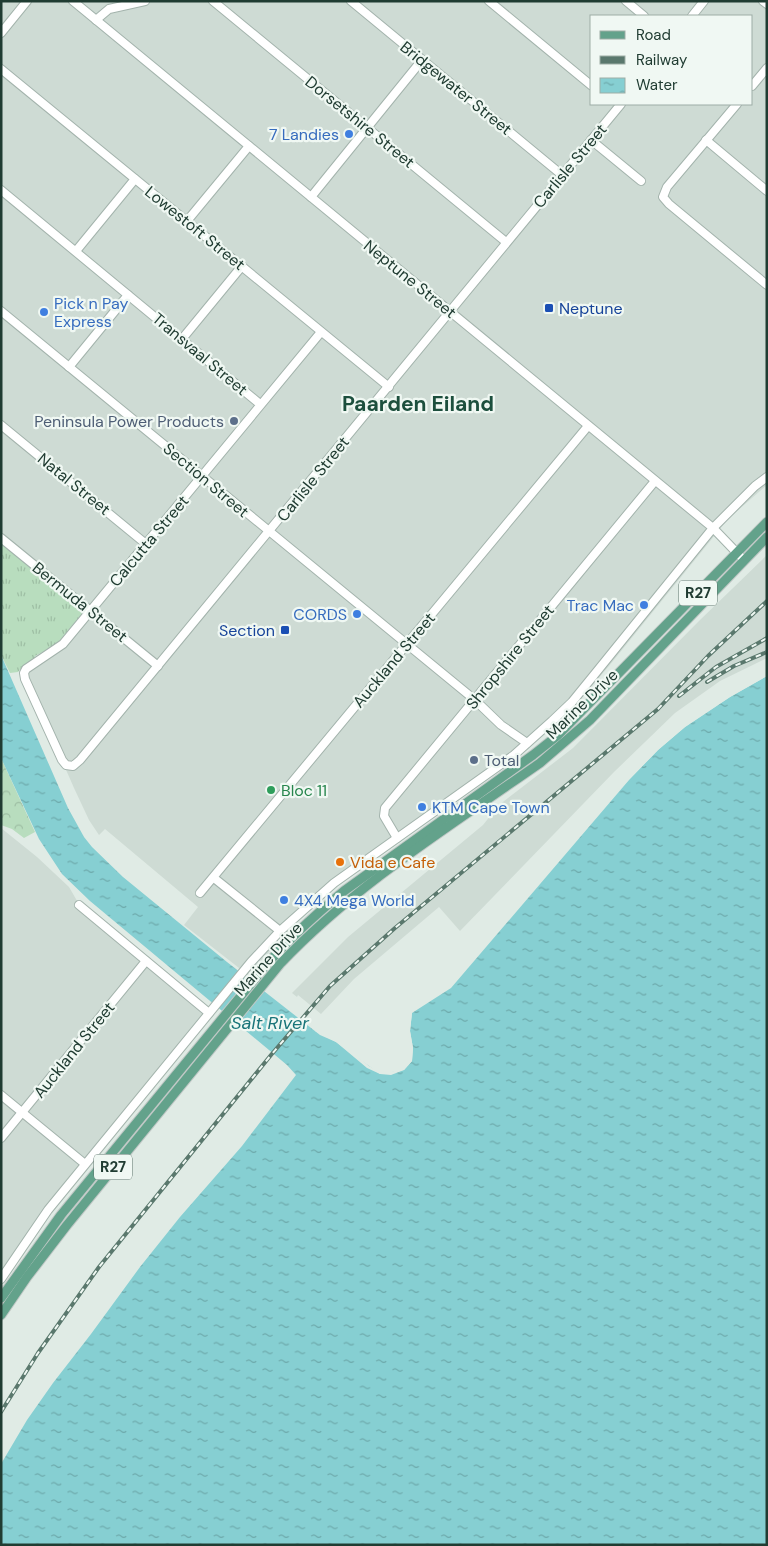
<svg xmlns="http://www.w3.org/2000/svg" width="768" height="1546" viewBox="0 0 768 1546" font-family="'DM Sans',sans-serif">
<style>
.built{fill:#cedbd4;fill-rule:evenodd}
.grass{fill:url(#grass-tufts)}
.park{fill:url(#park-crowns)}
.water{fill:url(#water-ripples)}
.pier{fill:#e0ebe5}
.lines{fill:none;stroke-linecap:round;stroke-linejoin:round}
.minor-casing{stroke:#a3b3ac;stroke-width:10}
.major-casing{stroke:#c1c8c6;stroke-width:11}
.minor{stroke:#fff;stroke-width:8}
.major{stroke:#63a28b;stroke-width:9}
.rail-casing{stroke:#5a786d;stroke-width:4}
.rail{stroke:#f0f8f3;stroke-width:2;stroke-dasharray:5.5;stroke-linecap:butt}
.shop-dot{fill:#3f7fe0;stroke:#f0f8f3;stroke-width:2}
.transit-dot{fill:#1a4fb4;stroke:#f0f8f3;stroke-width:2}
.service-dot{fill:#5c6f8a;stroke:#f0f8f3;stroke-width:2}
.leisure-dot{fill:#2e9e5b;stroke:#f0f8f3;stroke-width:2}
.food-dot{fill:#e8710a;stroke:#f0f8f3;stroke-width:2}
.labels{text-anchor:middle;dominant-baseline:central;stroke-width:4.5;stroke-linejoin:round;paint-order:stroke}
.shield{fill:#f0f8f3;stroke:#5e746c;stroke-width:1}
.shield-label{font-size:15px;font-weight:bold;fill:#203c32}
.street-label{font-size:16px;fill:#203c32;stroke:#f0f8f3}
.shop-label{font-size:16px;fill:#366cbe;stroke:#f0f8f3;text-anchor:end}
.transit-label{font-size:16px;fill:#164399;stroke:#f0f8f3;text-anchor:start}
.service-label{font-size:16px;fill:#4e5e75;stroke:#f0f8f3;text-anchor:end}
.leisure-label{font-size:16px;fill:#27864d;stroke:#f0f8f3;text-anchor:start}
.food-label{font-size:16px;fill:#c56008;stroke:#f0f8f3;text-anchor:start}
.water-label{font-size:18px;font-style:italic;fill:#197479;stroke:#f0f8f3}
.district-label{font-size:21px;font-weight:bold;fill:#1c4f3d;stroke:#f0f8f3}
</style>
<defs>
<pattern id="grass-tufts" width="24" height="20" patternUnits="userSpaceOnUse" patternTransform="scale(1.25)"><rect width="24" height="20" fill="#b8ddbe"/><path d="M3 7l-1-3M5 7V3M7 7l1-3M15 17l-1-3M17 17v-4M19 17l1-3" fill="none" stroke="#9ebfa4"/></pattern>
<pattern id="park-crowns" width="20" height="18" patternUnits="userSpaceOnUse" patternTransform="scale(1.25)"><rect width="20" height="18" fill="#b8ddbe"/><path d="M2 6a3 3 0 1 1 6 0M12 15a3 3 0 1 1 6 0" fill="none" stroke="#9ebfa4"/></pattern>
<pattern id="water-ripples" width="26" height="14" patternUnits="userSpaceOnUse" patternTransform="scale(1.25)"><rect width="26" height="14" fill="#86cfd2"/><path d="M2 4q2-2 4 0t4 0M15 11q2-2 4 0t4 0" fill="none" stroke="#6da9ab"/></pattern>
</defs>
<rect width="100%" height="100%" fill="#e0ebe5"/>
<!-- built -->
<g class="built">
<path d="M1,1H767V485L728,519L609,666L568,714L513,761L399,840L311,906L248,975L184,925L198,907L105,829L99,835L89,820L74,788L24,674L59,648L91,611L1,537ZM592,16H752V104H592Z"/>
<path d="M767,555V658L720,681L675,713L614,772L460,931L439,907L354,979L321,1014L298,995L297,997L292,993L348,937L483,825L499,805L573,748L701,619Z"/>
<path d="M1,828L37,857L69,887L80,906L209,1013L48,1210L1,1279Z"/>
</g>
<!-- grass -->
<path class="grass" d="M1,541L82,608L83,612L80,621H76L56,645L35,656V660L23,666L18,672L10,673L1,655Z"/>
<!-- park -->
<path class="park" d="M1,758L35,832L24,838L12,829L1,825Z"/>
<!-- water -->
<path class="water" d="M1,655L68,808L84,837L92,847L123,877L227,962L320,1035L336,1042L380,1074L404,1070L412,1061L413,1048L410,1031L412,1013L451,988L629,780L658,750L685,727L730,697L767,676V1545H1V1464L27,1420L53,1383L91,1334L140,1267L180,1217L242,1146L296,1075L287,1065L90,901L62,874L39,839L1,758Z"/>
<!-- pier -->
<g class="pier">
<path d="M767,674V676L730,697L685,727L658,750L603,806L657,748L683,725L728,695Z"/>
<path d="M414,1008L412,1013L410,1031L413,1048L412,1061L404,1070L391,1075L380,1074L367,1068L336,1042L315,1031L317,1029L338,1040L369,1066L380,1072H391L403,1068L410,1060V1048L408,1031L409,1013Z"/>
</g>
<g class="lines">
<defs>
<g id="minor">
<path d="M73,1L713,528L740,556"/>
<path d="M213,1L506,242"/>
<path d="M351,1L562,175"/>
<path d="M489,1L592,86"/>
<path d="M626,1L644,16"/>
<path d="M763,1L767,4"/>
<path d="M692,16L704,1"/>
<path d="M96,20L109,9L145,1"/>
<path d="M1,33L27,1"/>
<path d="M1,69L389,387"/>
<path d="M752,86L767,68"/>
<path d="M737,104L667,187L663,197L669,204L767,285"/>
<path d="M591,140L641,181"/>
<path d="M706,140L767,191"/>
<path d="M1,190L260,404"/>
<path d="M311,197L422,60"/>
<path d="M187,221L249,146"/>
<path d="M76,251L135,179"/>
<path d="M1,311L475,700L501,725L527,743"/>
<path d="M321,332L63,644L26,669L24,673L25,679L62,760L66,765L73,766L80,760L621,104"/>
<path d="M182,339L242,266"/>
<path d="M69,367L128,295"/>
<path d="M1,425L146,544"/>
<path d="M1,538L158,666"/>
<path d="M397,838L384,816L385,808L655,481"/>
<path d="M214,878L280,931"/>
<path d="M200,893L588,426"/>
<path d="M79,905L209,1013"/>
<path d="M1,1095L85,1164"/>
<path d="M1,1138L146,961"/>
<path d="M1,1279L48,1210L251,962L280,931L334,883L514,755L552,721L572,702L594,675L713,528L755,486L767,477"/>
</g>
<g id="major">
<path d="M1,1298L61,1215L263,969C287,940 315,915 344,891L533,755L557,736L767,522"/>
<path d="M1,1315L27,1277L67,1225L280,964C356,884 450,826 540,763L590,720L767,537"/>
</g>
</defs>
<!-- minor casing -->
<use href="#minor" class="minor-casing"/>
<!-- major casing -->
<use href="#major" class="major-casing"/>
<!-- minor -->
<use href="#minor" class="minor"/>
<!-- major -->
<use href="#major" class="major"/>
<defs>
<g id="rail">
<path d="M707,682L734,666L767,652"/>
<path d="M679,696L716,667L767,638"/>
<path d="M1,1412L38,1353L99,1267L271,1055L330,986L395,928L658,709L708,656L767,601"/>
</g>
</defs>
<!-- rail casing -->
<use href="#rail" class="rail-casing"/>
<!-- rail -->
<use href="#rail" class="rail"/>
</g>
<!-- markers -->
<g class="shop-dot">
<circle cx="349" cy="134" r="5"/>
<circle cx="44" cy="312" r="5"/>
<circle cx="644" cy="605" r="5"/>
<circle cx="357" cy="614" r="5"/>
<circle cx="422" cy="807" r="5"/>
<circle cx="284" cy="900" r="5"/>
</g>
<g class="transit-dot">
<rect x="544" y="303" width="10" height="10" rx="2.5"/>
<rect x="280" y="625" width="10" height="10" rx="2.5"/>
</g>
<g class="service-dot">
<circle cx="234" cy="421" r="5"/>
<circle cx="474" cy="760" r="5"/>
</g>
<circle class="leisure-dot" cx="271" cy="790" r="5"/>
<circle class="food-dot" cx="340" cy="862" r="5"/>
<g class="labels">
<!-- shield labels -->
<g class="shield">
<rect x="679" y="580.5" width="38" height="25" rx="4"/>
<rect x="94" y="1154.5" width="38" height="25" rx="4"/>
</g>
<g class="shield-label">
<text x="698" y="593">R27</text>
<text x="113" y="1167">R27</text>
</g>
<!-- street labels -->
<g class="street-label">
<text transform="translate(456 88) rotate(39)">Bridgewater Street</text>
<text transform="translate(360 122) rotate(39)">Dorsetshire Street</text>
<text transform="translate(570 166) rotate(-50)">Carlisle Street</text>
<text transform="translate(195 228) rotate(39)">Lowestoft Street</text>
<text transform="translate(410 279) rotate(39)">Neptune Street</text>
<text transform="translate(200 354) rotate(40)">Transvaal Street</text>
<text transform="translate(313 479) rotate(-51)">Carlisle Street</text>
<text transform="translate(206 480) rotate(40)">Section Street</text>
<text transform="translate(74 484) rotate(39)">Natal Street</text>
<text transform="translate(149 541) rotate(-50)">Calcutta Street</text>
<text transform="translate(80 602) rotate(39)">Bermuda Street</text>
<text transform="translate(510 657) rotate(-51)">Shropshire Street</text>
<text transform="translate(394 660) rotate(-50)">Auckland Street</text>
<text transform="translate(582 704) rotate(-44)">Marine Drive</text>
<text transform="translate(268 959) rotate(-48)">Marine Drive</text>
<text transform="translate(74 1050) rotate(-51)">Auckland Street</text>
</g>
<!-- shop labels -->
<g class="shop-label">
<text x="339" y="134">7 Landies</text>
<text x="54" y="303" text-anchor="start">Pick n Pay<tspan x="54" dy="18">Express</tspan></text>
<text x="634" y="605">Trac Mac</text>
<text x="347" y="614">CORDS</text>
<text x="432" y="807" text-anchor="start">KTM Cape Town</text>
<text x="294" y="900" text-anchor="start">4X4 Mega World</text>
</g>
<!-- transit labels -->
<g class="transit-label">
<text x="559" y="308">Neptune</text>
<text x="275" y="630" text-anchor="end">Section</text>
</g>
<!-- service labels -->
<g class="service-label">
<text x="224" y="421">Peninsula Power Products</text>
<text x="484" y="760" text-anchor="start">Total</text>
</g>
<!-- leisure labels -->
<g class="leisure-label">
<text x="281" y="790">Bloc 11</text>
</g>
<!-- food labels -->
<g class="food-label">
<text x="350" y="862">Vida e Cafe</text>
</g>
<!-- water labels -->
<g class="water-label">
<text x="270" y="1023">Salt River</text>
</g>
<!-- district labels -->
<g class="district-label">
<text x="418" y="404">Paarden Eiland</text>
</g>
</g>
<!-- border -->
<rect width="768" height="1546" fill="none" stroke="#203c32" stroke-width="5"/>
<!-- legend -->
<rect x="590" y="15" width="162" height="90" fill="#f0f8f3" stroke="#9dada6"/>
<rect x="600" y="31" width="25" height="8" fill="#63a28b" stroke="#9dada6"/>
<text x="636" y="40" font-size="15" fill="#203c32">Road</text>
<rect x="600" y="56" width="25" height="8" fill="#5a786d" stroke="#9dada6"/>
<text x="636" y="65" font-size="15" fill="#203c32">Railway</text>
<rect x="600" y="78" width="25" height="15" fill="url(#water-ripples)" stroke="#9dada6"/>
<text x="636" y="90" font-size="15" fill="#203c32">Water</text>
</svg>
